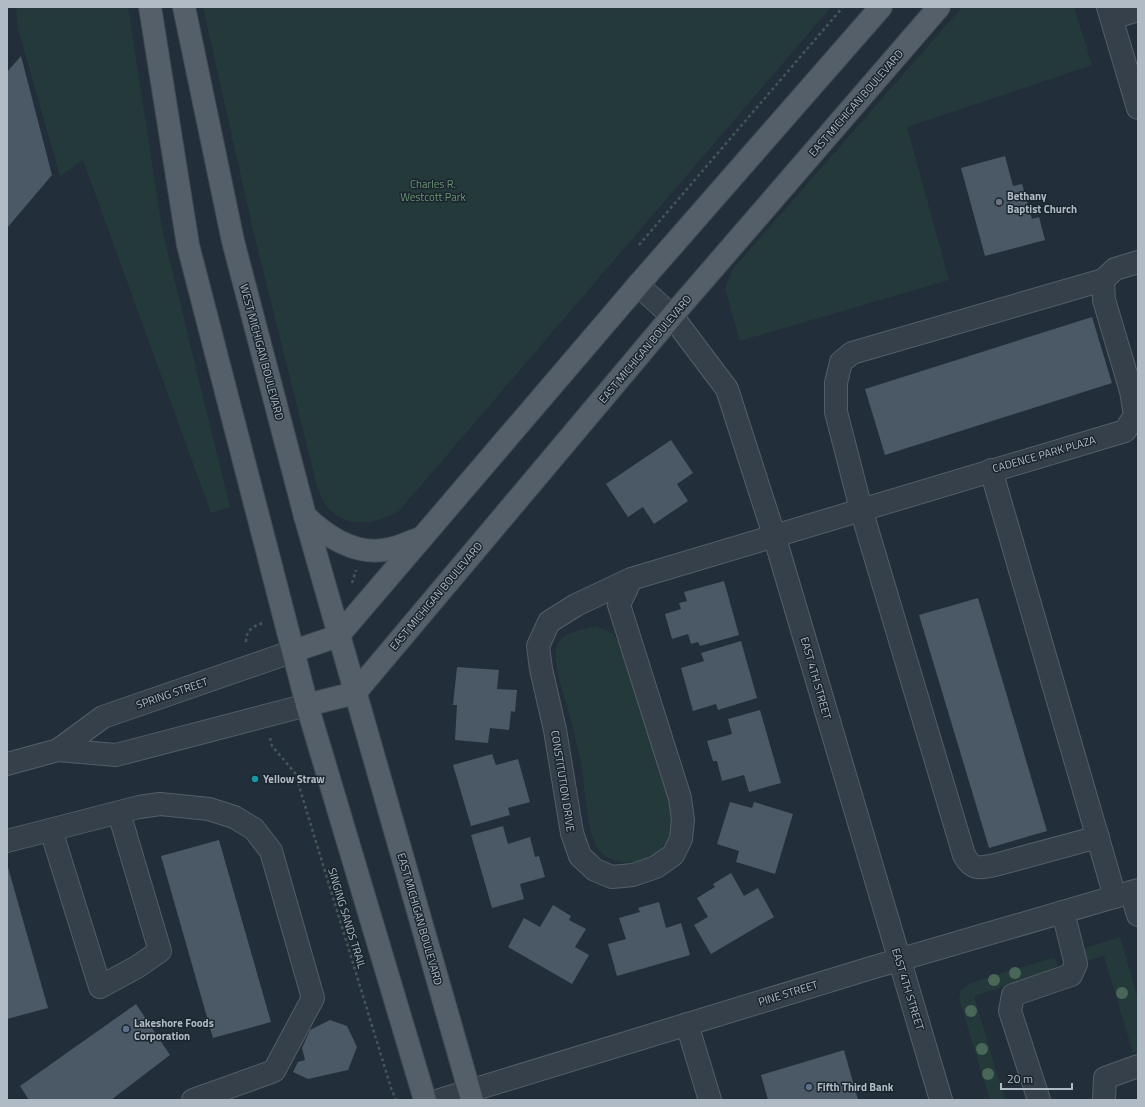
<svg xmlns="http://www.w3.org/2000/svg" width="1145" height="1107" viewBox="0 0 1145 1107" font-family="'Titillium Web',sans-serif">
<style>
.green{fill:#243a3a}
.building{fill:#4a5965}
.lines{fill:none;stroke-linecap:round;stroke-linejoin:round}
.minor-casing{stroke:#545e67;stroke-width:24}
.major-casing{stroke:#3f4953;stroke-width:24}
.path{stroke:#425757;stroke-width:2.5;stroke-dasharray:3 3;stroke-linecap:butt}
.minor{stroke:#36404a;stroke-width:22}
.major{stroke:#545f6a;stroke-width:22}
.tree{fill:#486756}
.worship-dot{fill:#6b7280;stroke:#1b252e;stroke-width:1.5}
.culture-dot{fill:#0f9aa8;stroke:#1b252e;stroke-width:1.5}
.service-dot{fill:#5c6f8a;stroke:#1b252e;stroke-width:1.5}
.labels{text-anchor:middle;dominant-baseline:central;stroke-width:3;stroke-linejoin:round;paint-order:stroke}
.street-label{font-size:11px;fill:#b1bbc6;stroke:#1b252e}
.park-label{font-size:11px;fill:#68966e;stroke:#1b252e}
.poi-label{font-size:11px;font-weight:bold;fill:#b1bbc6;stroke:#1b252e;text-anchor:start}
</style>
<rect width="100%" height="100%" fill="#222e39"/>
<!-- green -->
<g class="green">
<path d="M16,7H128L162,229L230,507L211,513L83,160L60,176L18,29Z"/>
<path d="M203,7H831L399,511C376,524 348,529 328,508C323,503 320,493 317,486L253,230Z"/>
<path d="M962,7H1074L1092,65L907,127L949,280L740,341L725,288L732,270Z"/>
<path d="M596,626L613,634L622,647L672,812C672,823 671,833 666,842C652,865 616,871 598,849C588,837 584,782 581,763C579,752 576,742 574,731C570,712 550,661 557,646C563,631 582,630 596,626Z"/>
<path d="M1120,937L1138,999V1051L1133,1053L1104,956L1086,961L1082,949Z"/>
<path d="M1055,957L1059,970L974,996L1005,1100H990L959,999L961,990L970,983Z"/>
</g>
<!-- building -->
<g class="building">
<path d="M21,56L52,175L7,228V72Z"/>
<path d="M1005,156L1013,186L1022,184L1032,219L1039,217L1045,240L985,256L961,168Z"/>
<path d="M1092,317L1112,383L885,455L865,389Z"/>
<path d="M671,440L693,473L677,484L688,501L654,524L643,507L628,517L606,484Z"/>
<path d="M724,581L739,635L700,646L698,642L691,644L688,634L672,639L665,614L681,609L679,603L687,601L684,592Z"/>
<path d="M978,598L1047,831L989,848L919,615Z"/>
<path d="M741,641L757,698L718,710L716,704L693,711L681,668L704,661L701,653Z"/>
<path d="M457,667L499,670L497,689L517,690L515,712L511,711L509,730L490,728L488,743L455,740L457,705H453Z"/>
<path d="M760,710L781,783L749,792L744,775L722,781L717,761H713L707,741L732,734L728,719Z"/>
<path d="M492,754L496,765L518,759L530,802L508,808L510,815L471,826L453,765Z"/>
<path d="M730,802L752,808L754,802L793,814L775,874L736,862L739,851L717,844Z"/>
<path d="M503,826L508,844L530,837L535,857L539,856L545,877L520,884L524,899L492,908L471,835Z"/>
<path d="M219,840L271,1022L213,1038L161,856Z"/>
<path d="M7,864L48,1008L7,1019Z"/>
<path d="M731,873L744,896L758,888L774,917L711,954L694,925L708,917L697,898L715,887L713,884Z"/>
<path d="M659,902L666,928L681,923L690,955L617,976L608,944L626,939L619,918L640,912L638,908Z"/>
<path d="M553,905L571,916L569,920L586,929L575,947L589,955L572,984L508,947L524,918L540,927Z"/>
<path d="M136,1004L170,1055L111,1100H29L20,1086Z"/>
<path d="M330,1020L347,1026L357,1047L348,1070L308,1079L293,1072L298,1062L305,1060L302,1048L310,1030Z"/>
<path d="M844,1050L858,1100H768L761,1075Z"/>
</g>
<g class="lines">
<defs>
<g id="minor">
<path d="M1108,7L1138,108"/>
<path d="M1112,18L1138,10"/>
<path d="M638,285L672,316L727,389L774,535L941,1100"/>
<path d="M991,470L1115,897"/>
<path d="M631,579L619,605L680,798L683,820L681,839L673,855L656,867L633,875L612,877L595,870L580,856L572,833L555,730L541,669L538,646L549,622L576,605L631,579L1125,431L1135,415L1131,391L1104,300L1103,280L1115,269L1138,262"/>
<path d="M58,750L103,717L294,651"/>
<path d="M7,764L58,750L116,755L307,705"/>
<path d="M51,830L100,987L137,967L160,951L119,813"/>
<path d="M1098,837L995,865C980,868 973,871 964,855L861,509L836,412V383L841,362L852,353L1103,280"/>
<path d="M7,841L139,807L160,804L209,809L234,817L254,829L271,851L313,998L274,1071L193,1100"/>
<path d="M1131,892L1138,915"/>
<path d="M687,1024L710,1100"/>
<path d="M440,1100L871,968L1138,890"/>
<path d="M1039,1100L1010,1011L1013,995L1071,975L1076,964L1063,912"/>
<path d="M1104,1100L1105,1078L1138,1066"/>
</g>
<g id="major">
<path d="M150,7L188,245L307,705L425,1100"/>
<path d="M184,7L233,241L305,516L472,1100"/>
<path d="M305,516C326,536 357,557 389,549C400,547 411,541 421,538"/>
<path d="M294,651L338,636L638,285L881,7"/>
<path d="M307,705L355,693L672,316L939,7"/>
</g>
</defs>
<!-- minor casing -->
<use href="#minor" class="minor-casing"/>
<!-- major casing -->
<use href="#major" class="major-casing"/>
<!-- path -->
<g class="path">
<path d="M639,245L843,7"/>
<path d="M352,583L356,570"/>
<path d="M246,642C246,630 253,626 263,623"/>
<path d="M270,738L272,746L295,773L391,1088L396,1100"/>
</g>
<!-- minor -->
<use href="#minor" class="minor"/>
<!-- major -->
<use href="#major" class="major"/>
</g>
<!-- trees -->
<g class="tree">
<circle cx="1015" cy="973" r="6"/>
<circle cx="994" cy="980" r="6"/>
<circle cx="1122" cy="993" r="6"/>
<circle cx="971" cy="1011" r="6"/>
<circle cx="982" cy="1049" r="6"/>
<circle cx="988" cy="1074" r="6"/>
</g>
<!-- markers -->
<circle class="worship-dot" cx="999" cy="202" r="4"/>
<circle class="culture-dot" cx="255" cy="779" r="4"/>
<g class="service-dot">
<circle cx="126" cy="1029" r="4"/>
<circle cx="809" cy="1087" r="4"/>
</g>
<g class="labels">
<!-- street labels -->
<g class="street-label">
<text transform="translate(856 103) rotate(-49)">EAST MICHIGAN BOULEVARD</text>
<text transform="translate(645 349) rotate(-50)">EAST MICHIGAN BOULEVARD</text>
<text transform="translate(262 352) rotate(75)">WEST MICHIGAN BOULEVARD</text>
<text transform="translate(1044 454) rotate(-16)">CADENCE PARK PLAZA</text>
<text transform="translate(436 596) rotate(-50)">EAST MICHIGAN BOULEVARD</text>
<text transform="translate(816 678) rotate(74)">EAST 4TH STREET</text>
<text transform="translate(172 693) rotate(-19)">SPRING STREET</text>
<text transform="translate(563 781) rotate(81)">CONSTITUTION DRIVE</text>
<text transform="translate(347 918) rotate(73)">SINGING SANDS TRAIL</text>
<text transform="translate(420 919) rotate(74)">EAST MICHIGAN BOULEVARD</text>
<text transform="translate(908 989) rotate(73)">EAST 4TH STREET</text>
<text transform="translate(788 993) rotate(-17)">PINE STREET</text>
</g>
<!-- park labels -->
<g class="park-label">
<text x="433" y="184">Charles R.<tspan x="433" dy="13">Westcott Park</tspan></text>
</g>
<!-- poi labels -->
<g class="poi-label">
<text x="1007" y="196">Bethany<tspan x="1007" dy="13">Baptist Church</tspan></text>
<text x="263" y="779">Yellow Straw</text>
<text x="134" y="1023">Lakeshore Foods<tspan x="134" dy="13">Corporation</tspan></text>
<text x="817" y="1087">Fifth Third Bank</text>
</g>
</g>
<!-- border -->
<rect width="1145" height="1107" fill="none" stroke="#b1bbc6" stroke-width="16"/>
<!-- scale -->
<path d="M1001 1083v6h71v-6" fill="none" stroke="#b1bbc6" stroke-width="2"/>
<text x="1007" y="1083" font-size="12" fill="#b1bbc6" stroke="#1b252e" stroke-width="3" paint-order="stroke">20 m</text>
</svg>
